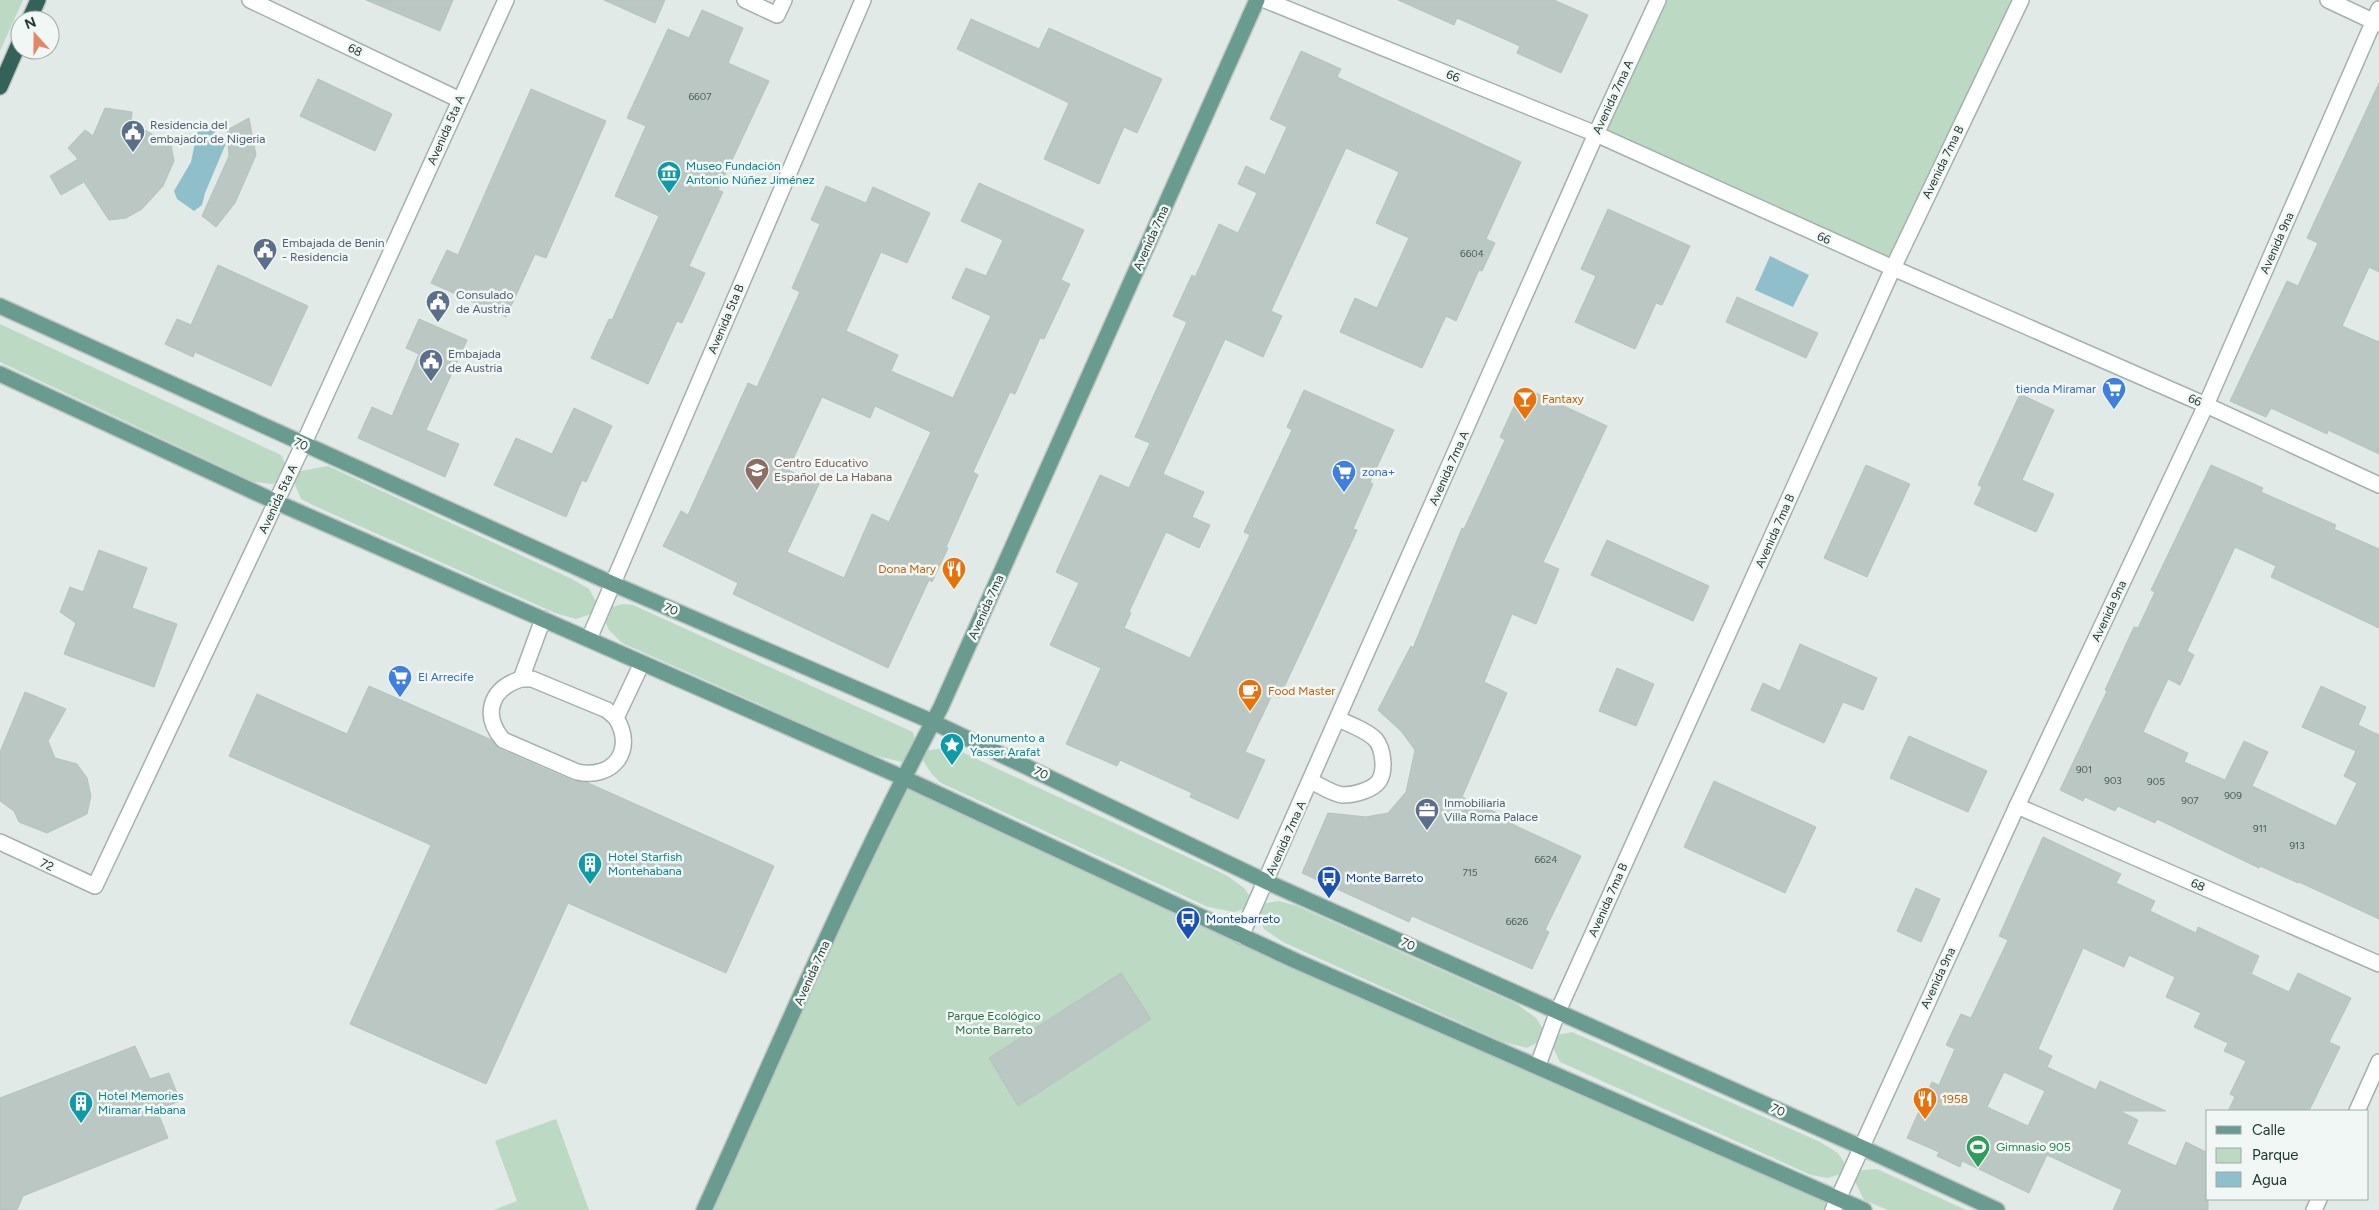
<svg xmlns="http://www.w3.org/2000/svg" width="2379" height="1210" viewBox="0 0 2379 1210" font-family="Figtree,sans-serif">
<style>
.green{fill:#bcd9c4}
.water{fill:#8ebfca}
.building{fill:#bac7c2;stroke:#b4c3bd;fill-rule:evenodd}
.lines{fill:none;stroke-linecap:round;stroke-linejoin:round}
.minor-casing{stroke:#a4b1ad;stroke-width:18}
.major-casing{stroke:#bdc4c2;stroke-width:18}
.highway-casing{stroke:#bdc4c2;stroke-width:18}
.minor{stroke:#fff;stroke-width:15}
.major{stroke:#6a9b90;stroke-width:15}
.highway{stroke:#32625a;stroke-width:15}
.labels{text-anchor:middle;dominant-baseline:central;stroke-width:5;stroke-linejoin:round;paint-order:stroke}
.number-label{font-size:10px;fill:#495c58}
.street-label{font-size:12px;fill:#233934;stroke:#f1f7f4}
.service-label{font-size:12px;fill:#4e5e75;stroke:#f1f7f4;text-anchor:start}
.culture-label{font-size:12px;fill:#0d838f;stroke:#f1f7f4;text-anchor:start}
.shop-label{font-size:12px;fill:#366cbe;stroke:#f1f7f4;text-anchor:start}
.food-label{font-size:12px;fill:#c56008;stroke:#f1f7f4;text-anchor:start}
.education-label{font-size:12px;fill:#785e54;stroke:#f1f7f4;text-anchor:start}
.transit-label{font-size:12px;fill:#164399;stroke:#f1f7f4;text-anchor:start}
.park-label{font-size:12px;fill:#316c49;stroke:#f1f7f4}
.leisure-label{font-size:12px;fill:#27864d;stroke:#f1f7f4;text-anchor:start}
</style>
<rect width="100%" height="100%" fill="#e1eae6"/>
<!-- green -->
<g class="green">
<path d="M0,0H23L0,51Z"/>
<path d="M1658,0H2021L1893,268L1596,134Z"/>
<path d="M0,324L281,455L290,473L328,466L572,579L589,589L601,610L623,604L633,605L913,732L918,752L951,747L1226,875L1244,888L1256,905L1279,901L1297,906L1517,1004L1536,1018L1548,1037L1572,1032L1820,1142L1838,1153L1850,1171L1877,1169L1966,1210H1888L1864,1200L1850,1171L1828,1178L1811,1175L1560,1062L1548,1037L1527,1048L1503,1042L1283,942L1264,929L1256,905L1234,912L1208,907L941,783L931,773L918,752L902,762L873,755L622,643L609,630L600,611L576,619L555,613L317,507L301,499L290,473L273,484L254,482L0,362Z"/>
<path d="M904,778L1838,1198L1833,1210H704Z"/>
<path d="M556,1119L589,1210H494L517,1201L495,1141Z"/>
</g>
<!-- water -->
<g class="water">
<path d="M206,125L227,141L205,193L202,205L194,211L177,199L174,191L191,162L197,133Z"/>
<path d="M1770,256L1809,275L1793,307L1755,290Z"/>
</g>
<!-- building -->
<g class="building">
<path d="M366,0H453L440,31Z"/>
<path d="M604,0H665L655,23Z"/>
<path d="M1398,0H1554L1588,15L1561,73L1517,53L1520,46L1457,18L1454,25Z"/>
<path d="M702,10L743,28L728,63L769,81L718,190L723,192L689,266L705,273L682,323L677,321L648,384L591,358L609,319L612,320L659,216L615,196L646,126L627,118L668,29L689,38Z"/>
<path d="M971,19L1039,49L1049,28L1162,79L1137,133L1124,127L1099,184L1044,159L1069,103L957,49Z"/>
<path d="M1301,51L1341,69L1337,77L1521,162L1486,239L1495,243L1482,271L1479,270L1456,321L1446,316L1422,368L1340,332L1355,298L1377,308L1409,238L1376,223L1399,172L1346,148L1271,311L1282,316L1263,357L1225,339L1163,474L1204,492L1192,517L1210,525L1199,548L1166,532L1129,612L1131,613L1124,628L1190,658L1250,535L1244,532L1292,430L1287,427L1304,390L1394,430L1370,482L1373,484L1353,529L1357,530L1310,632L1279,698L1272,695L1245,752L1265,760L1238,819L1190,797L1192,793L1120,760L1117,766L1066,744L1101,668L1050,645L1079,583L1056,572L1100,475L1129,488L1150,443L1135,437L1187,322L1173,316L1192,275L1195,277L1219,224L1238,233L1257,193L1238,184L1246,166L1265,175L1287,127L1270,119Z"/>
<path d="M318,79L392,114L375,151L300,116Z"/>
<path d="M2379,83V272L2369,267L2342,326L2379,342V454L2328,430L2327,434L2271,408L2266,417L2230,401L2287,281L2298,286L2318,243L2307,238Z"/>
<path d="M531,89L606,121L546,258L535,254L506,317L431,283L447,250L458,255Z"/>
<path d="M105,108L132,112L131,122L171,145L174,161L163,186L142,209L126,218L109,220L84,182L61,195L50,176L78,159L68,148L85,130L93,136Z"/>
<path d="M249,118L256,155L235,203L216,227L202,216L229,156L227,130Z"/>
<path d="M979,183L1084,230L1061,280L1070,284L1044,339L1040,338L1015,394L1010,392L973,472L978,475L946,547L948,548L932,582L929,580L888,668L733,594L738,583L663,546L681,511L688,515L748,383L757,387L800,292L792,288L820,224L811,220L826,186L866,203L873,187L930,213L907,263L881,252L846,331L898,355L891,371L953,398L991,316L952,298L966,268L986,276L1003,240L961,221ZM822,397L870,418L875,406L931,432L889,522L872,514L844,578L787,552L819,484L788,470Z"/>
<path d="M1608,209L1690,246L1662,305L1656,303L1635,349L1575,322L1596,276L1581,269Z"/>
<path d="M218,265L308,306L271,386L195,352L193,357L165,344L177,319L191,325Z"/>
<path d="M1737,297L1818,333L1806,358L1726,322Z"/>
<path d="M419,319L467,340L426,430L459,444L445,477L358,438L372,407L392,416L419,354L406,348Z"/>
<path d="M1523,387L1607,426L1543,562L1559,569L1536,624L1512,614L1484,682L1507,693L1462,797L1515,821L1514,825L1581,856L1545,930L1549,932L1532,969L1412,916L1409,922L1302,873L1328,813L1366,817L1388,813L1406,792L1415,750L1401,731L1378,710L1411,646L1413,648L1462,528L1464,529L1505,440L1500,437Z"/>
<path d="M2020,394L2054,410L2022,480L2054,494L2036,532L1974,504L1982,487L1978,485Z"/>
<path d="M574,408L612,426L586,482L582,480L566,517L494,485L516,438L552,454Z"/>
<path d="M1866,465L1910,484L1867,577L1824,558Z"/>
<path d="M2211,465L2263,488L2261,492L2336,525L2334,529L2379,549V628L2271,577L2276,566L2235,547L2187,651L2194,655L2180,685L2168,679L2143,732L2188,753L2184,762L2225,780L2244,741L2268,752L2252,786L2336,826L2357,783L2344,776L2356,751L2302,727L2321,686L2366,707L2358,725L2379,735V919L2299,882L2298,883L2260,866L2259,868L2157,819L2155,823L2118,806L2115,811L2085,797L2083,801L2060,790L2107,691L2105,690L2134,627L2138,628L2155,592L2151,590Z"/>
<path d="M1607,540L1709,586L1693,621L1591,575Z"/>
<path d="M99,550L147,568L132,608L177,624L154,687L64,654L76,623L60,612L70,587L83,592Z"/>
<path d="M1800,644L1877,678L1863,710L1843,702L1824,743L1751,710L1763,683L1780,691Z"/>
<path d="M1617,668L1654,684L1636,726L1599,711Z"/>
<path d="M369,686L492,740L499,749L573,781L586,782L774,866L726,973L568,903L486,1084L350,1024L431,845L229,756L257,694L347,734Z"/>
<path d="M25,692L66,709L48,741L55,758L77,764L87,778L91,796L87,814L47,833L19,822L14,811L0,801V752Z"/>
<path d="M1909,736L1987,771L1968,812L1890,778Z"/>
<path d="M1714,781L1816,827L1785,893L1684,847Z"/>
<path d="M2043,837L2121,874L2116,883L2155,901L2150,911L2196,933L2198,927L2259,956L2251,974L2289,992L2298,973L2351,998L2329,1042L2340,1047L2309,1111H2228L2235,1097L2230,1094L2246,1061L2224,1051L2228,1043L2194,1027L2201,1013L2166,997L2175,977L2129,955L2124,967L2083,948L2038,1049L2052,1056L2047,1067L2096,1090L2100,1081L2166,1111H2120L2138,1120L2127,1144L2176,1166L2186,1142L2208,1153V1210H2113L2122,1190L2047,1155L2029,1193L1962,1161L1960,1167L1937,1156L1939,1152L1907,1138L1932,1082L1939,1085L1955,1049L1946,1045L1961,1014L1971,1018L2008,940L1999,936ZM2004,1072L2045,1091L2028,1126L1987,1107Z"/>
<path d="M1916,888L1940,899L1921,942L1897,931Z"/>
<path d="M1121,973L1151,1019L1018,1106L989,1058Z"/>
<path d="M135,1046L150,1079L169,1073L180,1101L157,1110L168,1138L23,1196L17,1210H0V1098Z"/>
</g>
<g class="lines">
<defs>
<g id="minor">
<path d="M250,0L460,100"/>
<path d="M745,0L777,15L784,0"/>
<path d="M1265,0L1596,134L1893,268L2206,405L2379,485"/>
<path d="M2328,0L2379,24"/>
<path d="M543,619L521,679C490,689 482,715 503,740L577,772C613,780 636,750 616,718L642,663"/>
<path d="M589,639L863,0"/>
<path d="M521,679H532L607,710L616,718"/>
<path d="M1311,781C1321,786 1333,794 1343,795C1354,795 1373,790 1379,781C1386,770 1383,749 1376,740C1368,731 1349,724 1338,719"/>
<path d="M2017,806L2379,964"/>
<path d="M0,842L95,886L303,445L506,0"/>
<path d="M1241,936L1596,134L1658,0"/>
<path d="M1538,1065L1558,1011L1893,268L2021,0"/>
<path d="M2357,1111L2379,1062"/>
<path d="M1833,1210L2017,806L2206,405L2379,9"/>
<path d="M2314,1210L2319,1199"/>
</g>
<g id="major">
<path d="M0,306L611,583L933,722L1267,882L1861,1147L1997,1210"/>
<path d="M0,374L276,502L904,778L1296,961L1864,1210"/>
<path d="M704,1210C781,1041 853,870 941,707L1257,0"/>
</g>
<g id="highway">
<path d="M29,20L38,0"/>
<path d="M0,87L20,41"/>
</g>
</defs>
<!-- minor casing -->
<use href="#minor" class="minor-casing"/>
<!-- major casing -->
<use href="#major" class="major-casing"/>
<!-- highway casing -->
<use href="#highway" class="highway-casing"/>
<!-- minor -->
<use href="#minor" class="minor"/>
<!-- major -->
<use href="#major" class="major"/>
<!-- highway -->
<use href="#highway" class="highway"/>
</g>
<!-- icons -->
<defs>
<symbol id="civic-pin" viewBox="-11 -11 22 30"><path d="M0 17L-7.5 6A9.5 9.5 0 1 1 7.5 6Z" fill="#5c6f8a" stroke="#f1f7f4"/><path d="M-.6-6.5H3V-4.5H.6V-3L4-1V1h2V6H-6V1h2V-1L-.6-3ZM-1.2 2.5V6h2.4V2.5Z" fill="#fff"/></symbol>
<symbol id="museum-pin" viewBox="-11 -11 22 30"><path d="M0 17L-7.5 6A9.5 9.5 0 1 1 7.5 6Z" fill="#0f9aa8" stroke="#f1f7f4"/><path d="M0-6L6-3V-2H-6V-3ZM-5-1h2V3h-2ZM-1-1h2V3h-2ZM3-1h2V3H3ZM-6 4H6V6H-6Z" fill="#fff"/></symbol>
<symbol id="supermarket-pin" viewBox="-11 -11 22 30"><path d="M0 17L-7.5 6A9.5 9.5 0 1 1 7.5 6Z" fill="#3f7fe0" stroke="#f1f7f4"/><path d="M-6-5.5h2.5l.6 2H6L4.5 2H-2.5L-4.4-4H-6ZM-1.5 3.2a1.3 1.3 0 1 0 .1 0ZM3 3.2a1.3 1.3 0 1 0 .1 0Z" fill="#fff"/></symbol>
<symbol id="bar-pin" viewBox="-11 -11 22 30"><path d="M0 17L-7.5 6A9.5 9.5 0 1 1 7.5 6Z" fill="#e8710a" stroke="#f1f7f4"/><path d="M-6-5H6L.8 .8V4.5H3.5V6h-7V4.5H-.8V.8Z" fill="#fff"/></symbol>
<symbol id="school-pin" viewBox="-11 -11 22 30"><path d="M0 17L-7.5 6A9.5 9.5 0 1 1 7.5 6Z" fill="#8d6e63" stroke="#f1f7f4"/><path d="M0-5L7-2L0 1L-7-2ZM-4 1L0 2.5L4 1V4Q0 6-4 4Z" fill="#fff"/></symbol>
<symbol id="restaurant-pin" viewBox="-11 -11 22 30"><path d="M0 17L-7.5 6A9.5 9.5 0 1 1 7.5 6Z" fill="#e8710a" stroke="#f1f7f4"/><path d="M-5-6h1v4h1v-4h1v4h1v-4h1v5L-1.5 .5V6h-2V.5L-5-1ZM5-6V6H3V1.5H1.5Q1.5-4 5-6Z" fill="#fff"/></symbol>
<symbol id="cafe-pin" viewBox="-11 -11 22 30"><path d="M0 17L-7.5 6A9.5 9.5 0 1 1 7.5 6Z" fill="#e8710a" stroke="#f1f7f4"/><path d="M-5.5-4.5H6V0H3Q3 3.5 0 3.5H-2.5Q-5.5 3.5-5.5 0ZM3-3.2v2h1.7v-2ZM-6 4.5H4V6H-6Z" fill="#fff"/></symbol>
<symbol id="sight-pin" viewBox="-11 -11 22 30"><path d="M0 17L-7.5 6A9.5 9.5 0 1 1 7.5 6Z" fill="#0f9aa8" stroke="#f1f7f4"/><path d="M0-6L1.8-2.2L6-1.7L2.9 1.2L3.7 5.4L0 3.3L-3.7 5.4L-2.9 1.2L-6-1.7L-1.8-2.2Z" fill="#fff"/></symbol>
<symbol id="office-pin" viewBox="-11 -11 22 30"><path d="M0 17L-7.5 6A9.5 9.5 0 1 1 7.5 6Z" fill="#5c6f8a" stroke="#f1f7f4"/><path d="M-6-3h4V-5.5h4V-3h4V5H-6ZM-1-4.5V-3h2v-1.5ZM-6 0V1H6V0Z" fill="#fff"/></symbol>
<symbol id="building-pin" viewBox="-11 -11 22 30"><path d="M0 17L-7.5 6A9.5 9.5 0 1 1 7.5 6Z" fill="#0f9aa8" stroke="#f1f7f4"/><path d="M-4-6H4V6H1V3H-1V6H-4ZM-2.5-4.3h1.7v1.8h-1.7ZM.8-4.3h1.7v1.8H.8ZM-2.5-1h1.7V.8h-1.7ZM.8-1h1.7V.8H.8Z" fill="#fff"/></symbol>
<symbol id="bus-pin" viewBox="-11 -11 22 30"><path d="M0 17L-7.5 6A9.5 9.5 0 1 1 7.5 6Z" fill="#1a4fb4" stroke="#f1f7f4"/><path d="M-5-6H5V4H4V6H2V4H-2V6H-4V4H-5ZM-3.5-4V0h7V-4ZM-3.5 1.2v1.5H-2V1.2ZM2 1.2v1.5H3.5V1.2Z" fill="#fff"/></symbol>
<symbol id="stadium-pin" viewBox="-11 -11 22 30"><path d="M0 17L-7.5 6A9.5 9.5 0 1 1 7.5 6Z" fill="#2e9e5b" stroke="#f1f7f4"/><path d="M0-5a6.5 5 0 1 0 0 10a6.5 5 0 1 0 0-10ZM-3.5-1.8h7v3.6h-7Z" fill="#fff"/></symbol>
</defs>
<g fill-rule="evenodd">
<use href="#civic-pin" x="119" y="118" width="28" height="38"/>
<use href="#museum-pin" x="655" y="159" width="28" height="38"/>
<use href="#civic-pin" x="251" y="236" width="28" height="38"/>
<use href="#civic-pin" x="424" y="288" width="28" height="38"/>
<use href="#civic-pin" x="417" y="347" width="28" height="38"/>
<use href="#supermarket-pin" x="2100" y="375" width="28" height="38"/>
<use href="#bar-pin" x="1511" y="385" width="28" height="38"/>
<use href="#school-pin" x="743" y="456" width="28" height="38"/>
<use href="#supermarket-pin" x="1330" y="458" width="28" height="38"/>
<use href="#restaurant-pin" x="940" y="555" width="28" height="38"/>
<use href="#supermarket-pin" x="386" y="663" width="28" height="38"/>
<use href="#cafe-pin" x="1236" y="677" width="28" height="38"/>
<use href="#sight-pin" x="938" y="731" width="28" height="38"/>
<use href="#office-pin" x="1413" y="796" width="28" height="38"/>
<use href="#building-pin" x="576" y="850" width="28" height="38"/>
<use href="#bus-pin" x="1315" y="864" width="28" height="38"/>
<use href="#bus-pin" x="1174" y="905" width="28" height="38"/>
<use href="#restaurant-pin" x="1911" y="1085" width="28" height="38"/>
<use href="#building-pin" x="67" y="1089" width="28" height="38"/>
<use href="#stadium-pin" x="1964" y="1133" width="28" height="38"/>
</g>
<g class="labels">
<!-- number labels -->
<g class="number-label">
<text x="700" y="96">6607</text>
<text x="1472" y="253">6604</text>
<text x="2084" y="769">901</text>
<text x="2113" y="780">903</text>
<text x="2156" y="781">905</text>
<text x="2233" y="795">909</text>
<text x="2190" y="800">907</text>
<text x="2260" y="828">911</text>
<text x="2297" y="845">913</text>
<text x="1546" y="859">6624</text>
<text x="1470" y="872">715</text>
<text x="1517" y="921">6626</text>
</g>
<!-- street labels -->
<g class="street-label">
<text transform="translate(355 50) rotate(26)">68</text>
<text transform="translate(1453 76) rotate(22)">66</text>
<text transform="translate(1613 97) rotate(-65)">Avenida 7ma A</text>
<text transform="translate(446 130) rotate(-66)">Avenida 5ta A</text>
<text transform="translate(1943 162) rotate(-64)">Avenida 7ma B</text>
<text transform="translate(1151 238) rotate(-66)">Avenida 7ma</text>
<text transform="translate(1824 238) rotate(24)">66</text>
<text transform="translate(2277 243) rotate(-66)">Avenida 9na</text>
<text transform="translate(726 319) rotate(-67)">Avenida 5ta B</text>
<text transform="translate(2195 400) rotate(24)">66</text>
<text transform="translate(301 444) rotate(24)">70</text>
<text transform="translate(1449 468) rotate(-66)">Avenida 7ma A</text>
<text transform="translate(278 499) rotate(-65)">Avenida 5ta A</text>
<text transform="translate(1775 531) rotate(-66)">Avenida 7ma B</text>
<text transform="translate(986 607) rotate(-66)">Avenida 7ma</text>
<text transform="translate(671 609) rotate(23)">70</text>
<text transform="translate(2109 611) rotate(-65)">Avenida 9na</text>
<text transform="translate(1041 773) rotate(26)">70</text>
<text transform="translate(1286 838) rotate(-66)">Avenida 7ma A</text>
<text transform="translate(47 865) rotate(25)">72</text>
<text transform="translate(2198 885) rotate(24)">68</text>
<text transform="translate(1608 900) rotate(-66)">Avenida 7ma B</text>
<text transform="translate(1408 944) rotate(24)">70</text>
<text transform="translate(812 973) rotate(-66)">Avenida 7ma</text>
<text transform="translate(1938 978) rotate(-65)">Avenida 9na</text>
<text transform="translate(1778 1110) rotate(24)">70</text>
</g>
<!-- service labels -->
<g class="service-label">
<text x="150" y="125">Residencia del<tspan x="150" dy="14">embajador de Nigeria</tspan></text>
<text x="282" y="243">Embajada de Benin<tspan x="282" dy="14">- Residencia</tspan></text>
<text x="456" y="295">Consulado<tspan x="456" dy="14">de Austria</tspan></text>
<text x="448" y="354">Embajada<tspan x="448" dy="14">de Austria</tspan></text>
<text x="1444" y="803">Inmobiliaria<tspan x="1444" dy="14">Villa Roma Palace</tspan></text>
</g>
<!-- culture labels -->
<g class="culture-label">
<text x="686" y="166">Museo Fundación<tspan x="686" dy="14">Antonio Núñez Jiménez</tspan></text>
<text x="970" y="738">Monumento a<tspan x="970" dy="14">Yasser Arafat</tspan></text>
<text x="608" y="857">Hotel Starfish<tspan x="608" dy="14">Montehabana</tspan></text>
<text x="98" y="1096">Hotel Memories<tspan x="98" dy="14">Miramar Habana</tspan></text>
</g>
<!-- shop labels -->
<g class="shop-label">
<text x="2096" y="389" text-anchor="end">tienda Miramar</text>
<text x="1362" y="472">zona+</text>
<text x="418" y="677">El Arrecife</text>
</g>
<!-- food labels -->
<g class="food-label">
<text x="1542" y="399">Fantaxy</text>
<text x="936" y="569" text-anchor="end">Dona Mary</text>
<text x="1268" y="691">Food Master</text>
<text x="1942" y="1099">1958</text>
</g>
<!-- education labels -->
<g class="education-label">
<text x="774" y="463">Centro Educativo<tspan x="774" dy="14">Español de La Habana</tspan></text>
</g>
<!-- transit labels -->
<g class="transit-label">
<text x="1346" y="878">Monte Barreto</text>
<text x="1206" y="919">Montebarreto</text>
</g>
<!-- park labels -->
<g class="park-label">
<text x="994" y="1016">Parque Ecológico<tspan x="994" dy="14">Monte Barreto</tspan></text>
</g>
<!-- leisure labels -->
<g class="leisure-label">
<text x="1996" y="1147">Gimnasio 905</text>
</g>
</g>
<!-- legend -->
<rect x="2206" y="1110" width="162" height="90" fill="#f1f7f4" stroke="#9faba7"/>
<rect x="2216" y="1126" width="25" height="8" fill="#6a9b90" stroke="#9faba7"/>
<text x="2252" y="1135" font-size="15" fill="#233934">Calle</text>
<rect x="2216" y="1148" width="25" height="15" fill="#bcd9c4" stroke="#9faba7"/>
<text x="2252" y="1160" font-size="15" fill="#233934">Parque</text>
<rect x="2216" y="1172" width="25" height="15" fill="#8ebfca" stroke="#9faba7"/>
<text x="2252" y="1185" font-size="15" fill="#233934">Agua</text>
<!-- north arrow -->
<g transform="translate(35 35) rotate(339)"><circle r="24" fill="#f1f7f4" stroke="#9faba7"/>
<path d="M0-4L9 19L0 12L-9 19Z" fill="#e48765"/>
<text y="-8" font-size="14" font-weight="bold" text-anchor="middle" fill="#233934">N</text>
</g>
</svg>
